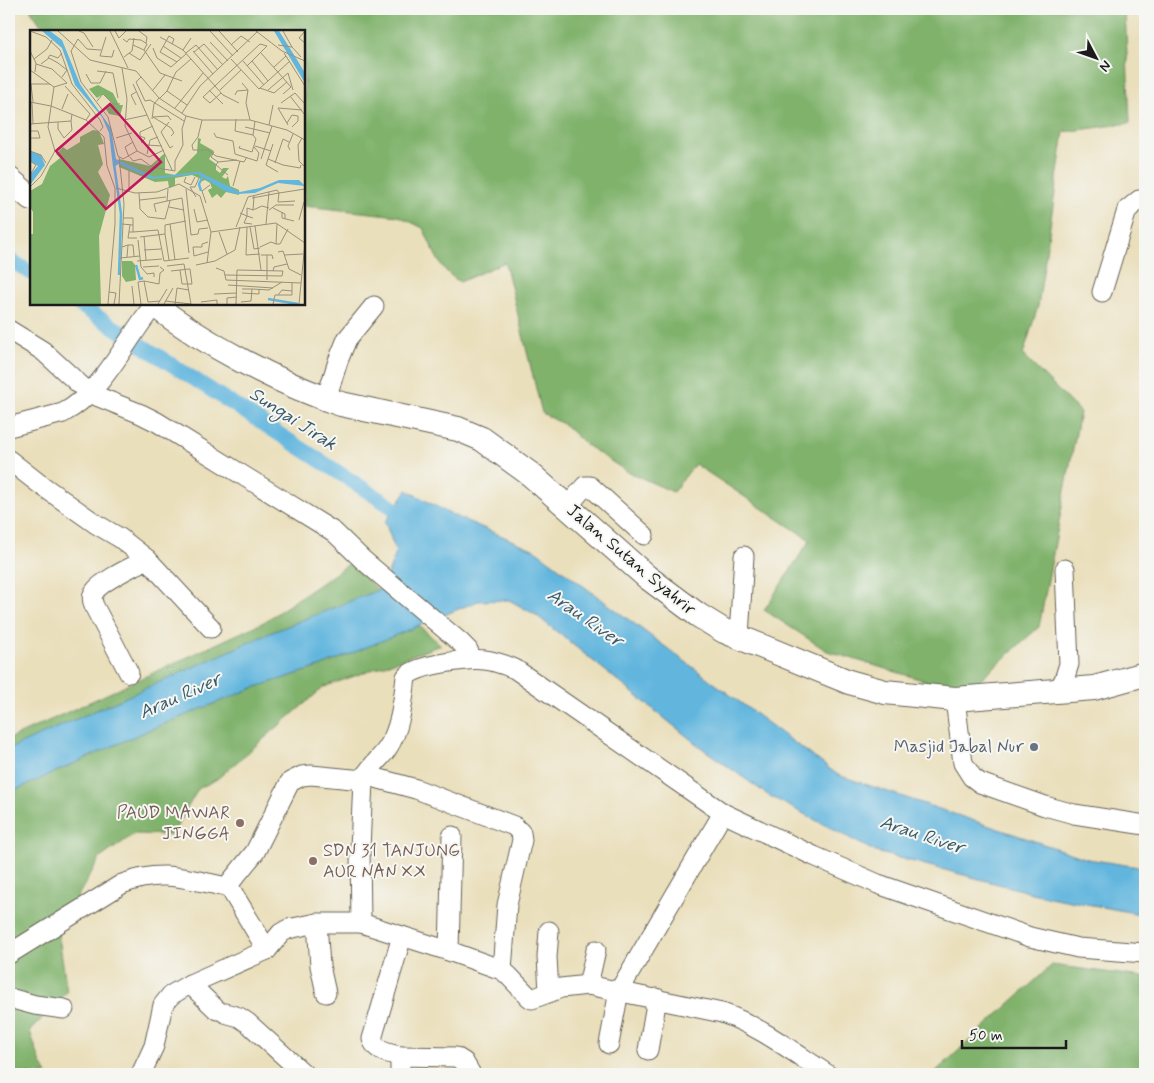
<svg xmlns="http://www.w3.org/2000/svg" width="1154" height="1083" viewBox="0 0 1154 1083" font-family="Mynerve,sans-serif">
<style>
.forest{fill:#80b26c;stroke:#4e6744}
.water{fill:#62b6de;stroke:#3f697d}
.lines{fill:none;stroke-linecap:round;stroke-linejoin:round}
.canal{stroke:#62b6de;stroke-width:15}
.minor-casing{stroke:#646054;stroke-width:21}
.major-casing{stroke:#646054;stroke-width:26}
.minor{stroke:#fff;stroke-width:19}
.major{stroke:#fff;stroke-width:24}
.worship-dot{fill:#6b7280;stroke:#f6f6f2;stroke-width:2}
.education-dot{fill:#8d6e63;stroke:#f6f6f2;stroke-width:2}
.labels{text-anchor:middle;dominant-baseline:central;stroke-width:4;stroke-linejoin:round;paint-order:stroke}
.street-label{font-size:18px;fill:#1c1c1c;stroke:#f6f6f2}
.worship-label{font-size:18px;fill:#5b616d;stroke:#f6f6f2;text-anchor:end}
.education-label{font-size:18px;fill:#785e54;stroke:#f6f6f2;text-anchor:end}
.water-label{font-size:19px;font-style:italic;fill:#385a6a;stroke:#f6f6f2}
.inset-river{fill:none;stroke:#62b6de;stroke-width:2.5}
.inset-road{fill:none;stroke:#98917b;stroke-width:1}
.view{fill:#c2185b;fill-opacity:0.15;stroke:#c2185b;stroke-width:2.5}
.inset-edge{fill:none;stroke:#1c1c1c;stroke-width:2.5}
</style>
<rect width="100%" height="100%" fill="#f6f6f2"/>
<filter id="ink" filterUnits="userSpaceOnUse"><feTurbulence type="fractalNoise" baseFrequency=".02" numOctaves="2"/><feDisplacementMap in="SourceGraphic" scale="10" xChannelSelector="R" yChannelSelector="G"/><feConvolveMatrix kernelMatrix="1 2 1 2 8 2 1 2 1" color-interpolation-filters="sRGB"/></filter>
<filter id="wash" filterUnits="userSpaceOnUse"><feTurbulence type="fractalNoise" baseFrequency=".0096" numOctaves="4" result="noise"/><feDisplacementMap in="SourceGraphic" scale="20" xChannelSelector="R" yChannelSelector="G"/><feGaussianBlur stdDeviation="1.12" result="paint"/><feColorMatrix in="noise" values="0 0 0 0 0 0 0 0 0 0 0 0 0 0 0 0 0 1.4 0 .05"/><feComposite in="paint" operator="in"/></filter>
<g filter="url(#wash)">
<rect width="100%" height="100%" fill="#eadfbb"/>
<!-- forest -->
<g class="forest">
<path d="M30,9H1125L1130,123L1064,132L1038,306L1023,355L1080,412L1039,627L965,693L827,651L764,610L810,540L695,464L673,492L626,471L586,445L565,425L542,413L505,262L460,282C438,269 434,250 423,228L399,216L304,206V31H45Z"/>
<path d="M349,564L441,645L324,687L217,779L198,789L172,835L134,834L100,858L58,930L67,992L30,1031L41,1064L47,1074H9V739L264,622Z"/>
<path d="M1052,965L1143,977L1145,1007V1074H933Z"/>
</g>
<!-- water -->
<path class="water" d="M407,490L448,513L535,550L838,775L1088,859L1145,868V915L1044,896L876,852L768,795L699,746L536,615L509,600L478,601L319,667L253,688L144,732L9,793V749L270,633L383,588L396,552L385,522Z"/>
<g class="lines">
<!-- canal -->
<g class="canal">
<path d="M9,259L31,273"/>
<path d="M78,304L395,509L411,518"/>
</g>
</g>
</g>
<g filter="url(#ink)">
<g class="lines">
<defs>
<g id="minor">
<path d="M1102,292L1127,210L1139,200H1145"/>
<path d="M9,330L43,351L89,393L141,414L157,422L334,532L363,560L460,642L468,650L472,659"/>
<path d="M326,399L338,361L347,339L374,306"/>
<path d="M9,427L63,413C103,392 126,340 154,305"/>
<path d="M9,460L37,482L96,524L120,538L147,559L211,628"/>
<path d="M567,507L585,486H590L644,535"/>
<path d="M739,636L744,556"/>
<path d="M129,673L94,606C92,600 91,596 95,591C103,580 134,566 147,559"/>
<path d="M1057,691L1064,680L1069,664L1065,569"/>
<path d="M955,699L963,763L972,777L980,783L1045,806L1074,814L1145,825"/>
<path d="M365,775L416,789L514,826L521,833L522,840L507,905L502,970"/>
<path d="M228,885L267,950"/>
<path d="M317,923L320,966L326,993"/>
<path d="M361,923L360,849L363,780C368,768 380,759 387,749C401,728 403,701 406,677C413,665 470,658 485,660C496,661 505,665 515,669L723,813L814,856L878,884L1030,937L1078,948L1145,953"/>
<path d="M549,931L547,957L549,992"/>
<path d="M449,951L452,836"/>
<path d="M9,954L122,884C161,869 183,878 222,886L228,885L255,852L290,782L302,776L311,775L363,780"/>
<path d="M190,984L217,1010"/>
<path d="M588,985L596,950"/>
<path d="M9,998L35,1005L64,1009"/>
<path d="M225,1013L239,1017L248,1023L304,1074"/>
<path d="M609,1044L619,991L723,813"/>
<path d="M648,1050L657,998"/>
<path d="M400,1056C388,1053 376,1052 372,1039L402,936"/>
<path d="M141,1074L154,1046L163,1005L171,995L190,984L267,950L281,933L288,929L317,923H361L449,951L502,970L508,975L529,997L532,999L561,988L588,985L722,1013C760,1026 793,1052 827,1074"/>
<path d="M400,1074V1056L456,1057L464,1062L471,1074"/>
</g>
<g id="major">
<path d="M9,179L31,198"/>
<path d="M153,304C206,345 278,383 341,404L458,429L482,439L530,474L647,577L698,615L724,631L849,682L885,692L955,699L1094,688L1145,674"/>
</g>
</defs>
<!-- minor casing -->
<use href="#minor" class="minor-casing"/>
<!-- major casing -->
<use href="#major" class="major-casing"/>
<!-- minor -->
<use href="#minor" class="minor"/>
<!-- major -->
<use href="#major" class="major"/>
</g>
</g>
<!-- markers -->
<circle class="worship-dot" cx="1034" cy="747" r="5"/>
<g class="education-dot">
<circle cx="240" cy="823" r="5"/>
<circle cx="313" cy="861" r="5"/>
</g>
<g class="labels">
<!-- street labels -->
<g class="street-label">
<text transform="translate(631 560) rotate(40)">Jalan Sutan Syahrir</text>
</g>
<!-- worship labels -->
<g class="worship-label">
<text x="1024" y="747">Masjid Jabal Nur</text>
</g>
<!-- education labels -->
<g class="education-label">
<text x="230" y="813">PAUD MAWAR<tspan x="230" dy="21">JINGGA</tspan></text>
<text x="323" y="851" text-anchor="start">SDN 31 TANJUNG<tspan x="323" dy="21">AUR NAN XX</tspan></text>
</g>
<!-- water labels -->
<g class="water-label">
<text transform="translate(293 419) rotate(33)">Sungai Jirak</text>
<text transform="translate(585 618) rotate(35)">Arau River</text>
<text transform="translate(180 696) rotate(-24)">Arau River</text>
<text transform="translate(922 835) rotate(18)">Arau River</text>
</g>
</g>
<!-- overview -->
<g transform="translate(30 30)">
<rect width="275" height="275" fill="#eadfbb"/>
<path d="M68,55L83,63L89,75H93L90,86L79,84L76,79L82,73L73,64L67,68L59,59ZM63,100L69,101L74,114L68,115L73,134L68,142L80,165L69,206L71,274H0V204H3V182L0,177V161L12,154L20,136L30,128L26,124L33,117L37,120L50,112V107ZM168,108L171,109L170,113L184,121L179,129L186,134V140L190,143L193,138H199L192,147L196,149L198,146L200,156L209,160V165L196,162L191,168L187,164L182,168L178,160L182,158L180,153L175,150L170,152L171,149L162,145L145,148V155L139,158L138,151L125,152L89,137V129L120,136L135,123V143L145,145L167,123ZM92,231H102L105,235L106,250L96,252L92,246Z" fill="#80b26c"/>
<path d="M12,1H20L32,10L50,54L81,98L86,129L124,147L169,142L210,162L230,158L249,150H269L275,156L248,153L225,163L207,164L195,161L168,144L122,149L89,134L83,137L79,103L72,87L45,55L32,18ZM244,1H249L266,28L275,43V53ZM0,121L11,125L15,135L0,155V145L8,136L0,131Z" fill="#62b6de"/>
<path class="inset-river" d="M84,134L91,184L89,245M171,161L169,154L173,146M106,235L110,249L113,248M238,269L268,274"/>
<path class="inset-road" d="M0,1L16,7L30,20L42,54L70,90L73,97L70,101M28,1L60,30L106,41L129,68L156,86L172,90H220L257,100L275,110M49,1L54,3L63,17M80,1L98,38M85,1L89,8L96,1M109,1L117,7L116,13M180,1L203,26M189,1L208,22M226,1L252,21L275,31M253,1L262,17M275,1L269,8L275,13M76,7L70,26L82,27L84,20M130,7L153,20M161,8L153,20L193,65L209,73M93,9L97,12L99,9L111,10L117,14L114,20M180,12L198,31M142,14L144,9L139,6L130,22L147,32M103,15L114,20L130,43L152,51M201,15L211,6L220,12M248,15L262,17L271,27M133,16L151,28M123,18L127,28L141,37L156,24M71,20L57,19L48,9L41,21L51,52L78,87L88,126L93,129L107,121M0,21L6,33L5,42M163,21L183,44M164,22L174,14L193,35M99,23L110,30L121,14M156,23L166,15L188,40M231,23L261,57L253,64M254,23L275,56M94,27L102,21L104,8M18,28L20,25L28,28L32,23M4,29L17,19L22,10M201,29L229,59L260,31M213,31L234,55M222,31L238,51M6,34L22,39L37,53L24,57M11,34L19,28L28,33L37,40L32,47M244,37L256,26M92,38L97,69L95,96L107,121M0,40L24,57L18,97L25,121L11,146L0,157M67,41L83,43L88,68M56,44L61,53H70L76,41M111,47L106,52L115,71L120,70L154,91M212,53L218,60L216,73L220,90M1,54L3,72M1,54H20M103,54L117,85M35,56L60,84L56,90M230,58L244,63L257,52M123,60L135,45M179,60L193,74M190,60L211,40M238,60L258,43L263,60M137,61L146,42L161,29M191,63L180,73L173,67L230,14L237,16L217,36M205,65L207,61L218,60M260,66L275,85M130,68L137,61L157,75M67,71L73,64L83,74H90M0,72L21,76L56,90L74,107L77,136L85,158V194L78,274M2,72L3,94M251,73L265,63L275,74M106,75L101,65L106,62M145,78L173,43M32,79L38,64M152,83L170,56L227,2M123,87L141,98L144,103L141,106M123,87L138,86L141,90M122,89L124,74L129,68M206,89L205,101L223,105M94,90L117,85L142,140M28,92V99L34,108L42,100L41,91M139,92L131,102L140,118L143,116M257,93L262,85L268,86V91L262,97M0,94L41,91L42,84M239,95L243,75M258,95L248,78L272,80M215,97L240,103M0,101H8L10,108H0M184,103L186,107L203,111L205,124L227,131L229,123L224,117M110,107L112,113L115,108L110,106V102L123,96M86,108L102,103M272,108L268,115L269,131L275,137M243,114L236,135L248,142M117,115L132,116M162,115L163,120H178L186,126L214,132L217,127M162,115L168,107L172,90M210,116L209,118L222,122L226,109L223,105L225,91M225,116L241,121M260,120L258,116L263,104M0,121L11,125L16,133M107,121L119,127L134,120M184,122L181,127L188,132L186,135L198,145M117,124L120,110L128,107M89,127L94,174L89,274M99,127L95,117L103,112M100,127L103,131L111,129L122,137L145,141V131L153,115L152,99L156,86M231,129L242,96M238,129L253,135L270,138L271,135M0,131L6,135L0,145M188,132L207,130M245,133L253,109L259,112M99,141V161M156,147L154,152L161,155L165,147M203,156L210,131M86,158L105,163L127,162L149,154L170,166L181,202L246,193L275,213M138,159L137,171L152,168L159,223M156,159L161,205L168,204L169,199L178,198M109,163L110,179L118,187L135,189L140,171M249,163L248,172L265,171M166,167L160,157H165L169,148M222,168L249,163M110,170L136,167M176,173L172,161L180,155M139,177L154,180M243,178L255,184V189M164,179L167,192L178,190M223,180L232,176L239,178M239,180L246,175H264M126,182L124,174L137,171M252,182V188L264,191M210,183L217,186L214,193L222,194M93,188H103V195M223,188L217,186V178L223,180L224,166M269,190L274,172M92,194L103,195V202H99M140,194L145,230M236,194L239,162M100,195L98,208H107M225,196L231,240M206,197L218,167L247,160L249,163L275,159M217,197L216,225L230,224M220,197L224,219L230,218M103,202L128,200L134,231L159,228M189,202L197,224M135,204V195L156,191M114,206L116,230M110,207L135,204L139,230M108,210L111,237L117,244L124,243V247M246,214H250L258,199M246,214L247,194M98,215H103L104,226M92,217L98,215L97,227M230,217L241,212L246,214M114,220L131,219M178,222L164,226L163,217H172V214L178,212M248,222L253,221L259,239L271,245M231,225H242L243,229M254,225L273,224M90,228L110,226M107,231L132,229M177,233L181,202M166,235L185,231L205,220L210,197M137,236L154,234L161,274M113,237L129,236M186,238L194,241L196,250L271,253M141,241L159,239H160L162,254H152L150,240M243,241L244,237L257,234M195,245L252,246L253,241M237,250V225M114,251L129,254L130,243L134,240L130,237M198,255L243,258M102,256L104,274M222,259L239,260L252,252M79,262L86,263L84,274M212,263L229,264V259M184,264L207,263M248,265L252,260L262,261M135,271L161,274M171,272L187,270V274M211,272L221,271L222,259H212M111,274L108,252L114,251L118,272L130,271M128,274L137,259M134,274L143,258M145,274L147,258L159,260M197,274V268L207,267M206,274L207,240L253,241M243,274L245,265H262V253M269,274L275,213"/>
<path class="view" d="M80,74L131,132L76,179L26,121Z"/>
<rect width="275" height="275" class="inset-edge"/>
</g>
<!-- margin -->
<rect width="1154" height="1083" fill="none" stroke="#f6f6f2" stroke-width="30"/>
<!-- north arrow -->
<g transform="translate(1096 58) rotate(131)" stroke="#f6f6f2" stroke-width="4" paint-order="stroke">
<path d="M0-4L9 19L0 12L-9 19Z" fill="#1c1c1c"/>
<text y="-8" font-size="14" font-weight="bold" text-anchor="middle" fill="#1c1c1c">N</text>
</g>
<!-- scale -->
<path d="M962 1040v8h104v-8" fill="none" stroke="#1c1c1c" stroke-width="2.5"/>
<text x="969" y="1040" font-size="15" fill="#1c1c1c" stroke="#f6f6f2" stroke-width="4" paint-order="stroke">50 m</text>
</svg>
